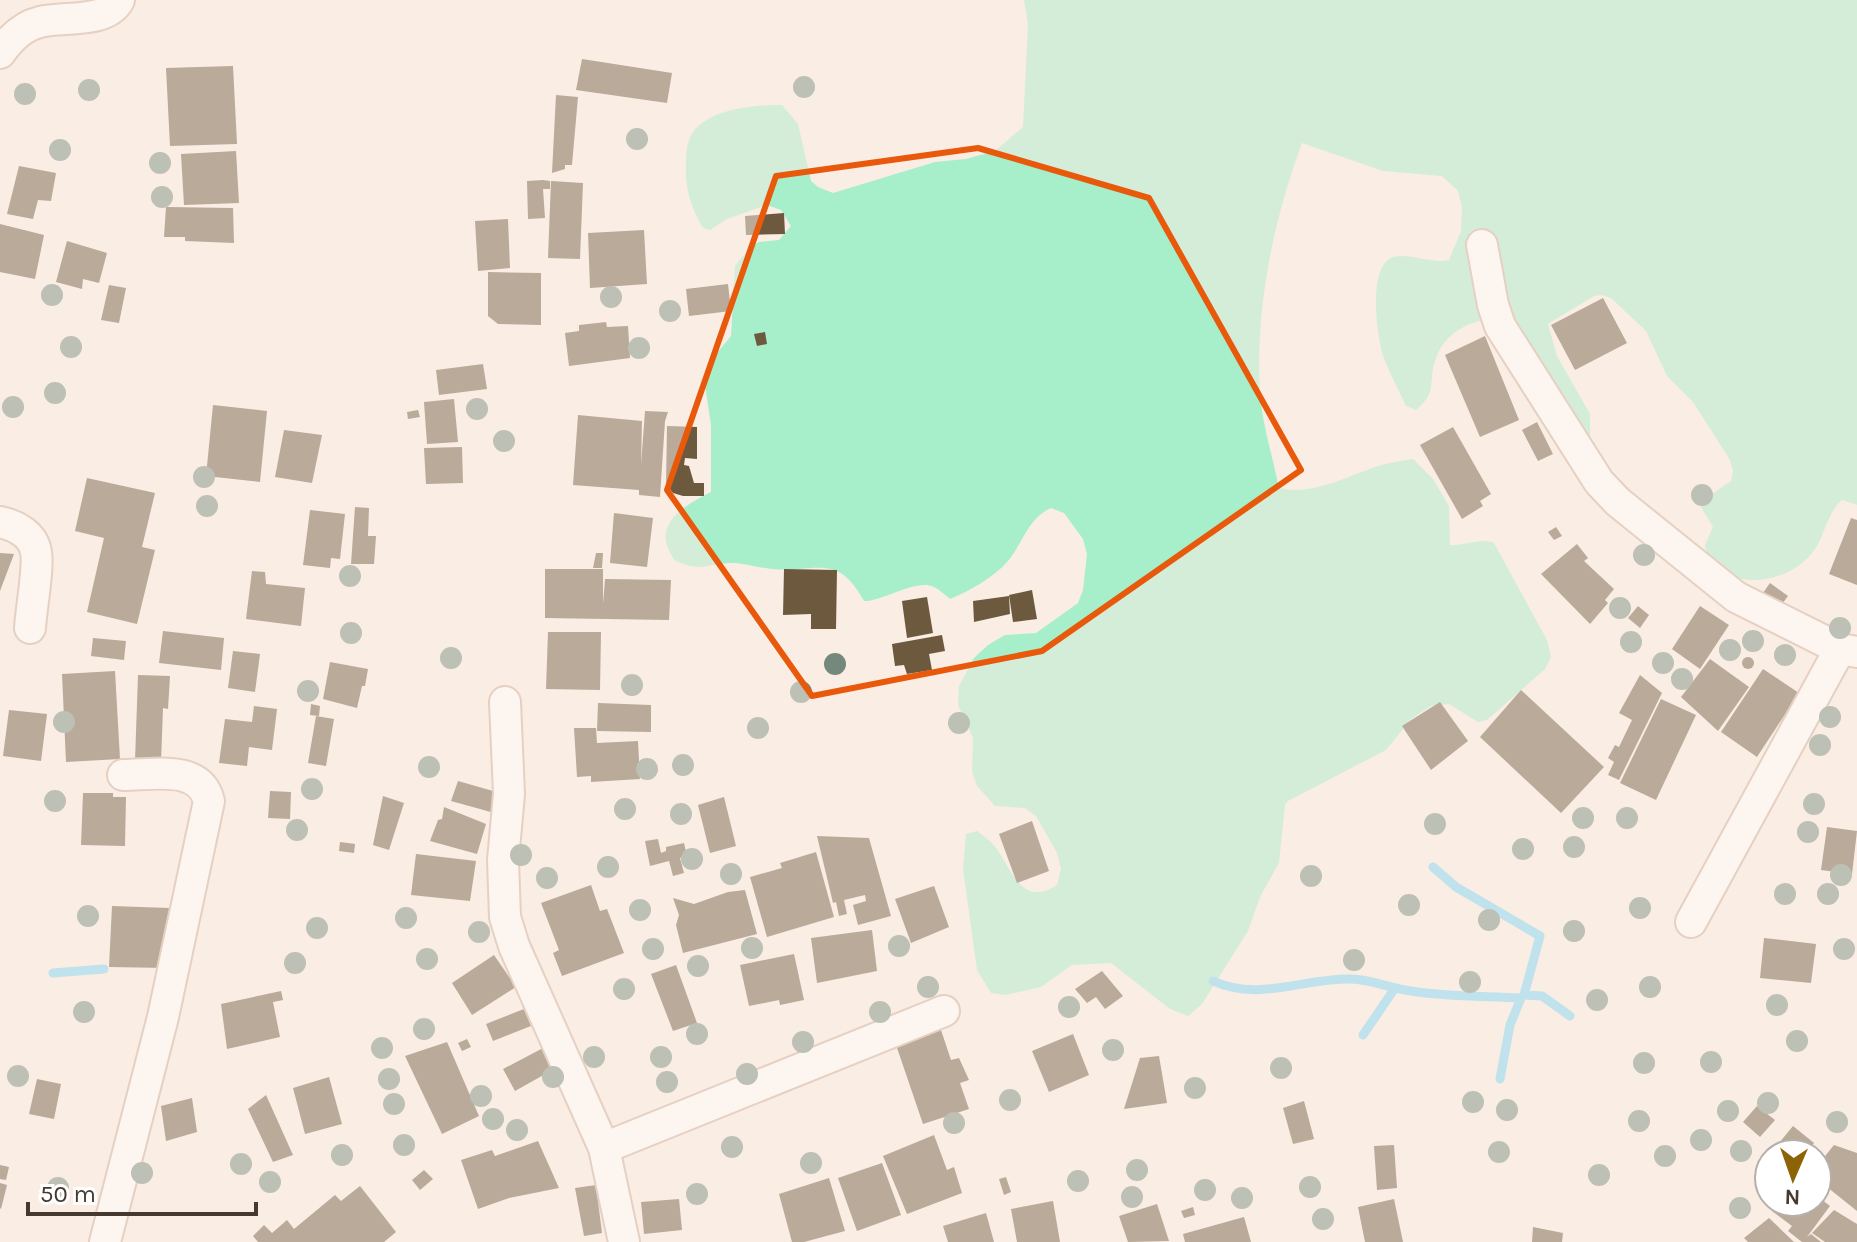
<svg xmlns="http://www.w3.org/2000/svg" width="1857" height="1242" viewBox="0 0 1857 1242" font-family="Karla,sans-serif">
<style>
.green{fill:#a7eecb}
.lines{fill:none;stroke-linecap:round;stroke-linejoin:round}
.stream{stroke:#79d5f6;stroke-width:9}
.building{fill:#6c593e}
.minor-casing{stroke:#cdae99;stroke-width:34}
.minor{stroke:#fff;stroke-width:30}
.tree{fill:#74897b}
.marked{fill:none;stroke:#e8590c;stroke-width:6;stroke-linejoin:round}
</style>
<rect width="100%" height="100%" fill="#faede4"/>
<!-- green -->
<path class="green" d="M1024,0H1857V505L1842,500C1829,511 1826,529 1818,544C1804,571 1766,586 1737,578C1727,575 1715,562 1707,555L1705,545L1713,527L1701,507L1702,501L1731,481L1733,471L1730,460L1693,402L1667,376L1646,331L1611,298L1602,295L1594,296L1548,324L1557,356L1590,414V447L1491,318C1467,323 1446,332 1436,358C1427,381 1439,391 1416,410L1406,406C1399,391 1391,376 1385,361C1377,342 1366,264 1394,257C1410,253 1430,264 1449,260L1461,231L1462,207L1458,191L1442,176L1383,171L1302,143C1273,222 1255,309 1260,392C1262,423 1272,454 1278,484L1280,488C1311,496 1346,477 1375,467C1387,463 1400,461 1413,459L1433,479L1449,506L1450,545C1465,546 1481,537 1494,543L1547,640L1551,657L1545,669L1487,720L1478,722L1449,704L1431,706L1411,719L1386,750L1288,801L1285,805L1279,863L1260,897L1248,931L1202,1004L1188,1016L1170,1009L1111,963L1072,965L1041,987L1006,995L991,993L977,970L963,869L966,834L977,831C982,835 988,839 992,843C1012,866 1019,909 1057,885L1061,869L1057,853L1036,816L1025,808L995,806L977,786L972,771L973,738L958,705L959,686L974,658L988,645L1005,635L1036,633L1078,603L1083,590L1087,554L1083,539L1064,513L1051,508C1028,518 1023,543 1008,561C993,578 971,590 950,599C945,595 940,590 934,587C917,578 884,601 864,601C837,552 817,573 772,569C758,568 743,562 729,563C703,565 699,572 674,560C672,555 667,548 666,542C662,516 692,502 711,492V425L704,379L711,360L731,336L735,266L750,247L759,242L779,240L791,226L781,210L767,205L727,219L710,230L703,228C692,209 685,190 686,168C686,156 686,142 693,132C711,108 755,105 782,105L798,124L811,181L818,187L833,193L935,162L966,159L995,151L1023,127L1028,24Z"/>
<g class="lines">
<!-- stream -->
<g class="stream">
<path d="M1433,867L1456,887L1540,936L1524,995L1542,996L1570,1016"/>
<path d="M53,973L104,969"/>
<path d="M1213,981C1259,1002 1303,978 1351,979C1371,979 1391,989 1411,991C1447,997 1484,996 1521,998L1510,1025L1500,1079"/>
<path d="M1363,1035L1395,988"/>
</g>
</g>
<!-- building -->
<g class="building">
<path d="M582,59L672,73L667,103L576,90Z"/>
<path d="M233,66L237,144L170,146L166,68Z"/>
<path d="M556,95L578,97L572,165H565V169L552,173Z"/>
<path d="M236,151L239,203L184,205L181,154Z"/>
<path d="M19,166L56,173L51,201L38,200L33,219L7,214Z"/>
<path d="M543,180L550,181V189H543L545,218L528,219L527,181Z"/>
<path d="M551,181L583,183L580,259L548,258Z"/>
<path d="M166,207L233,208L234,243L185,241V237H164Z"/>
<path d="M784,213L785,234L746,235L745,216Z"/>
<path d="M508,219L510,268L478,271L475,221Z"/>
<path d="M0,224L44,235L35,279L0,272Z"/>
<path d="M644,230L647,284L590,288L588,233Z"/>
<path d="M67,241L107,253L99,283L83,279L82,289L56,282Z"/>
<path d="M488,272L541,273V325L498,324L488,316Z"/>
<path d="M728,284L731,311L689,316L686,289Z"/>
<path d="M109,285L126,288L119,323L101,320Z"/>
<path d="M1603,298L1627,343L1575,370L1551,325Z"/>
<path d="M606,322L607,327L628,326L630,358L569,366L565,333L579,331V325Z"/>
<path d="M765,332L767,344L757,346L754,334Z"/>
<path d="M1485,336L1519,420L1480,437L1445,355Z"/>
<path d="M483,364L487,389L439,395L436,370Z"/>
<path d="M454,399L458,442L427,444L424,402Z"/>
<path d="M213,405L267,411L260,482L206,476Z"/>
<path d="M418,410L420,417L408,419L407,412Z"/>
<path d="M645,411L668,412L665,421L660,497L639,495V490L573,485L578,415L642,421L641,465Z"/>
<path d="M1537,422L1553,454L1538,461L1522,430Z"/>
<path d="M667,426L697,427V459L685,458L684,465L689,466L694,483H704V496H683L673,493L666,484Z"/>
<path d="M1453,427L1491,494L1480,501L1483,506L1462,519L1420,445Z"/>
<path d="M284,430L322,435L312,483L275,477Z"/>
<path d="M462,447L463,483L426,484L424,448Z"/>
<path d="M87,478L155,493L142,547L155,550L137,624L87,612L104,538L75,531Z"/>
<path d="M355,507L369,508L368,536H376L374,564H351Z"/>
<path d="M310,510L345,514L340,559L331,558L330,568L303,565Z"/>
<path d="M614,513L653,518L647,567L610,563Z"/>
<path d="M1851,518L1857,520V585L1829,574Z"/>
<path d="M1556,527L1562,536L1554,540L1548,532Z"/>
<path d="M1577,544L1588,558L1584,561L1614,589L1605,600L1608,603L1590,624L1541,574Z"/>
<path d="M0,553L14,554L0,591Z"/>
<path d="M596,553H603L602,568H593Z"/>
<path d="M545,569H603V604L605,579L671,580L669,620L545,618Z"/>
<path d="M784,569L837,570L836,629H811V614L783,615Z"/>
<path d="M252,571L265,572L266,584L305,588L301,626L246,619Z"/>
<path d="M1770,583L1788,596L1774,615L1756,603Z"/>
<path d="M1032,590L1037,619L1013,622L1009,595Z"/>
<path d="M1009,596L1010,614L974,622L973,601Z"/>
<path d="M927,597L933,633L907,638L902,601Z"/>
<path d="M1638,606L1649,615L1640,628L1628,618Z"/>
<path d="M1700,606L1729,625L1700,669L1672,649Z"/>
<path d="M163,631L224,638L221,670L159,663Z"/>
<path d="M548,632H601L600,690L546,689Z"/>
<path d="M942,635L945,651L929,654L932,670L907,674L904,665L895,666L892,644Z"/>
<path d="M93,638L126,641L124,660L91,656Z"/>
<path d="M233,651L260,654L255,692L228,688Z"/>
<circle cx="1748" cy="663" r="6"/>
<path d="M1710,659L1749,687L1718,731L1681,697Z"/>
<path d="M330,662L368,669L365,686H362L357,708L323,699Z"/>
<path d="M1763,669L1799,693L1757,757L1721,732Z"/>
<path d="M115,671L120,759L66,762L62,674Z"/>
<path d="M138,675L170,676L168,709L163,708L161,762L135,761Z"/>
<path d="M1640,675L1662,693L1619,780L1608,775L1614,762L1608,758L1615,745L1619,747L1632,720L1619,713Z"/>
<path d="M1521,690L1604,767L1561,813L1480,737Z"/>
<path d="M1661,699L1696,715L1656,800L1620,783Z"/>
<path d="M1440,702L1468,741L1431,770L1402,726Z"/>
<path d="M598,703L651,705V732L597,731Z"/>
<path d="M311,704L320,706L319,716L310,715Z"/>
<path d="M254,706L277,709L272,750L249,747L247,766L219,763L225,719L252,722Z"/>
<path d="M9,710L47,714L41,761L3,756Z"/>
<path d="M316,716L334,719L326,766L308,763Z"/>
<path d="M574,728H596L597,743L638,741L640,779L591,782V776L577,777Z"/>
<path d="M458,781L500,793L498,814L451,801Z"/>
<path d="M270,791L291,792L290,819L268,818Z"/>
<path d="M83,793H113V797H126L125,846L81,845Z"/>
<path d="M383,796L404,803L389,850L373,845Z"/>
<path d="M724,797L736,846L710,853L698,805Z"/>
<path d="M444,807L486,824L477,854L430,841L438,820L442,819Z"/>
<path d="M1032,821L1049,871L1017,883L999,834Z"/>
<path d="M1827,827L1857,831L1852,874L1821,870Z"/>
<path d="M817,836L869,838L891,916L858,925L853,905L866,901L865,895L844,900L847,914L839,916L836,902L833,903Z"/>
<path d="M658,839L661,853L666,851V847L684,843L687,856L680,858L684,873L673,876L669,861L650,866L645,841Z"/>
<path d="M340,842L355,844L354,853L339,851Z"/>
<path d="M816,852L834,917L767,937L750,877L782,868L780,863Z"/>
<path d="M416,854L476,861L470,901L411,895Z"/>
<path d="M591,885L600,911L607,909L624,953L562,976L553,953L559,950L541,903Z"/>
<path d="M934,886L949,927L911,943L895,899Z"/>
<path d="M745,890L757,934L683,953L676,925L679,915L673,898L694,904L728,892Z"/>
<path d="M112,906L169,908L167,968L109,967Z"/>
<path d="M872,930L877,971L817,983L811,938Z"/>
<path d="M1764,938L1816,944L1811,983L1760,978Z"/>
<path d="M794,954L804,1000L780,1005L779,1000L749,1006L740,965Z"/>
<path d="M494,955L516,987L472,1015L452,983Z"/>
<path d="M676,965L697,1023L673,1031L651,974Z"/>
<path d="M1102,971L1123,996L1105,1009L1096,997L1087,1003L1075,989Z"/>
<path d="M281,991L283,1000L273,1002L280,1037L227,1049L221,1004Z"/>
<path d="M524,1009L531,1026L493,1041L486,1024Z"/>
<path d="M940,1027L951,1060L959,1058L969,1080L960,1083L969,1109L923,1124L895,1042Z"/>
<path d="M1073,1034L1089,1075L1049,1092L1032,1051Z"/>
<path d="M467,1039L471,1047L462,1051L458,1043Z"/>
<path d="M447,1042L479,1116L442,1134L405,1056Z"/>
<path d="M545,1047L556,1068L515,1091L503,1069Z"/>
<path d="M1159,1056L1167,1103L1124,1109L1140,1058Z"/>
<path d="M329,1077L342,1124L305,1134L293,1088Z"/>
<path d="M37,1079L61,1084L54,1119L29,1114Z"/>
<path d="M266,1095L293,1155L273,1162L248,1109Z"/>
<path d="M192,1098L197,1132L166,1141L161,1106Z"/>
<path d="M1304,1101L1314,1139L1293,1144L1283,1108Z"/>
<path d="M1757,1106L1775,1120L1760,1137L1743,1122Z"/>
<path d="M1793,1126L1814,1143L1806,1154H1780L1774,1149Z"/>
<path d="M934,1135L947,1170L954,1167L962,1193L907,1214L883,1156Z"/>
<path d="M538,1141L559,1188L509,1198L478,1209L461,1160L492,1150L495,1156Z"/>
<path d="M1394,1145L1397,1188L1377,1190L1374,1146Z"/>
<path d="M1834,1145L1857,1153V1211L1817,1179V1166Z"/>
<path d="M882,1163L901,1215L857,1231L838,1178Z"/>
<path d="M0,1165L9,1167L6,1180L0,1179Z"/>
<path d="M424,1170L433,1179L420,1190L412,1180Z"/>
<path d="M1006,1177L1011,1192L1004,1195L999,1179Z"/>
<path d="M829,1178L845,1231L804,1242H792L779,1194Z"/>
<path d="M0,1183L7,1185L1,1209L0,1208Z"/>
<path d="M596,1185L602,1233L584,1236L575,1188Z"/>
<path d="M360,1186L396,1232L384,1242H258L253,1236L264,1225L272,1233L287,1220L294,1229L335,1195L341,1201Z"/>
<path d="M1817,1196L1830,1206L1807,1237L1811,1234L1821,1242H1802L1788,1231L1792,1226L1772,1211L1778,1202H1817Z"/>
<path d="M679,1199L682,1230L644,1234L641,1202Z"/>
<path d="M1394,1199L1403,1242H1365L1358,1207Z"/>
<path d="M1053,1201L1060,1242H1017L1011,1209Z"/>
<path d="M1157,1204L1169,1241L1128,1242L1119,1216Z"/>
<path d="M1193,1207L1195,1215L1184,1218L1181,1211Z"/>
<path d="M1834,1210L1857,1224V1242H1825L1812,1233Z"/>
<path d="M986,1213L994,1242H948L943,1226Z"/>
<path d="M1244,1217L1251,1242H1185L1183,1234Z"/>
<path d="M1769,1218L1794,1242H1748L1744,1238Z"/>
<path d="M1533,1227L1563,1233L1562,1242H1532Z"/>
</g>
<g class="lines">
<defs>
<g id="minor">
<path d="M0,53C10,39 23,26 40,22C64,16 106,24 119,0"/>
<path d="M1482,245L1493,305L1500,326L1599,482L1618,502L1736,597L1840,649L1857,652"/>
<path d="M0,522C15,525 33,534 36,552C39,566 31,610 30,628"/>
<path d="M505,702L509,794L503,860L505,917L514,946L604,1148L624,1242"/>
<path d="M1691,922L1840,649"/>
<path d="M604,1148L944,1011"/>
<path d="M105,1242L163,1017L209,801C200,764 153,775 123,775"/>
</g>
</defs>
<!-- minor casing -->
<use href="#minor" class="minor-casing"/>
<!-- minor -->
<use href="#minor" class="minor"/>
</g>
<!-- trees -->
<g class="tree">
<circle cx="804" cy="87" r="11"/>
<circle cx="89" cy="90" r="11"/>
<circle cx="25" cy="94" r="11"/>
<circle cx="637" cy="139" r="11"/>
<circle cx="60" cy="150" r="11"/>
<circle cx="160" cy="163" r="11"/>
<circle cx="162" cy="197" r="11"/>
<circle cx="52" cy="295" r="11"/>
<circle cx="611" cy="297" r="11"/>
<circle cx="670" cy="311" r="11"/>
<circle cx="71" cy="347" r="11"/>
<circle cx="639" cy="348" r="11"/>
<circle cx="55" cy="393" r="11"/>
<circle cx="13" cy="407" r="11"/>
<circle cx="477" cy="409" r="11"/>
<circle cx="504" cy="441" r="11"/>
<circle cx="204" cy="477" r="11"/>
<circle cx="1702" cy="495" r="11"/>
<circle cx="207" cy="506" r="11"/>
<circle cx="1644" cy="555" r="11"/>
<circle cx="350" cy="576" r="11"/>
<circle cx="1620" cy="608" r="11"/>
<circle cx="1840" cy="628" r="11"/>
<circle cx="351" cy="633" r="11"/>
<circle cx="1753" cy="641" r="11"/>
<circle cx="1631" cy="642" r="11"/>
<circle cx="1730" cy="650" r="11"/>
<circle cx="1785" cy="655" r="11"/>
<circle cx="451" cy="658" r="11"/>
<circle cx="1663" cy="663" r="11"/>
<circle cx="835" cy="664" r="11"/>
<circle cx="1682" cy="679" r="11"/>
<circle cx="632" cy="685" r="11"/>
<circle cx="308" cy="691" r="11"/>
<circle cx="801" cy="692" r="11"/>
<circle cx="1830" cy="717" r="11"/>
<circle cx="64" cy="722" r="11"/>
<circle cx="959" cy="723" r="11"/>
<circle cx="758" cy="728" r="11"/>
<circle cx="1820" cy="745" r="11"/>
<circle cx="683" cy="765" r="11"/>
<circle cx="429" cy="767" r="11"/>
<circle cx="647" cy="769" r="11"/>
<circle cx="312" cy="789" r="11"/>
<circle cx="55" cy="801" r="11"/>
<circle cx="1814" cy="804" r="11"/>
<circle cx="625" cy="809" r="11"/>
<circle cx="681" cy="814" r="11"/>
<circle cx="1583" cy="818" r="11"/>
<circle cx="1627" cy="818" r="11"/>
<circle cx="1435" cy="824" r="11"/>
<circle cx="297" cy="830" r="11"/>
<circle cx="1808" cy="832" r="11"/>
<circle cx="1574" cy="847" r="11"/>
<circle cx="1523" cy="849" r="11"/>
<circle cx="521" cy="855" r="11"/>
<circle cx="692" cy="859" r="11"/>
<circle cx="608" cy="867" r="11"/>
<circle cx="731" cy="874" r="11"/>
<circle cx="1841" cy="875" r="11"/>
<circle cx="1311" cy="876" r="11"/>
<circle cx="547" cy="878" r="11"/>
<circle cx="1785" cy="894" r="11"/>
<circle cx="1828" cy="894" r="11"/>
<circle cx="1409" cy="905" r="11"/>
<circle cx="1640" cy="908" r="11"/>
<circle cx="640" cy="910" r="11"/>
<circle cx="88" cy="916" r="11"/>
<circle cx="406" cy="918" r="11"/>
<circle cx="1489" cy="920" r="11"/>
<circle cx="317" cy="928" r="11"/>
<circle cx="1574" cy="931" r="11"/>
<circle cx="479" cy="932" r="11"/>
<circle cx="899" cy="946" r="11"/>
<circle cx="752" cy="948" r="11"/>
<circle cx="653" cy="949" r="11"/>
<circle cx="1844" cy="949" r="11"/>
<circle cx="427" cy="959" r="11"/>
<circle cx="1354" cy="960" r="11"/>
<circle cx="295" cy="963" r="11"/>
<circle cx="698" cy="966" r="11"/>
<circle cx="1470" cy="982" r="11"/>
<circle cx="928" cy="987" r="11"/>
<circle cx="1650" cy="987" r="11"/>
<circle cx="624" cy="989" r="11"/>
<circle cx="1597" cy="1000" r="11"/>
<circle cx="1777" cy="1005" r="11"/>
<circle cx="1069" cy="1007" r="11"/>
<circle cx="84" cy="1012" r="11"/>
<circle cx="880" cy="1012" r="11"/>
<circle cx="424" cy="1029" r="11"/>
<circle cx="697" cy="1034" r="11"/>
<circle cx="1797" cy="1041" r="11"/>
<circle cx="803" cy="1042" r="11"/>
<circle cx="382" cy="1048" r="11"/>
<circle cx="1113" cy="1050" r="11"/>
<circle cx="594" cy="1057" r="11"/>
<circle cx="661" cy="1057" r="11"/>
<circle cx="1711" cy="1062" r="11"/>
<circle cx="1644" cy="1063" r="11"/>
<circle cx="1281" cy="1068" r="11"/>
<circle cx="747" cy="1074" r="11"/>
<circle cx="18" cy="1076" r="11"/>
<circle cx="553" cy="1077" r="11"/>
<circle cx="389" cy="1079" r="11"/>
<circle cx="667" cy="1082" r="11"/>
<circle cx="1195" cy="1088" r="11"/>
<circle cx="481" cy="1096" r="11"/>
<circle cx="1010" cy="1100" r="11"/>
<circle cx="1473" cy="1102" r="11"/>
<circle cx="1768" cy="1103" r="11"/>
<circle cx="394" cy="1104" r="11"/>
<circle cx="1507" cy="1110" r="11"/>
<circle cx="1728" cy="1111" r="11"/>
<circle cx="493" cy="1119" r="11"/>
<circle cx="1639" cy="1121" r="11"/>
<circle cx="1837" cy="1122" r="11"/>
<circle cx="954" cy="1123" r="11"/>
<circle cx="517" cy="1130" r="11"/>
<circle cx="1701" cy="1140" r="11"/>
<circle cx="404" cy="1145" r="11"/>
<circle cx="732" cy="1147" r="11"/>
<circle cx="1741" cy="1151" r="11"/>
<circle cx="1499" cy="1152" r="11"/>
<circle cx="342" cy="1155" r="11"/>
<circle cx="1665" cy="1156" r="11"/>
<circle cx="811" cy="1163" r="11"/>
<circle cx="241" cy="1164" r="11"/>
<circle cx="1137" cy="1170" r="11"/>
<circle cx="142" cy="1173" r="11"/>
<circle cx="1599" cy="1175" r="11"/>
<circle cx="1078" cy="1181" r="11"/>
<circle cx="270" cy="1182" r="11"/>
<circle cx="1310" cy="1187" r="11"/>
<circle cx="58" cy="1188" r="11"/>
<circle cx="1205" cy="1190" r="11"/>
<circle cx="697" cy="1194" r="11"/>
<circle cx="1132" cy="1197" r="11"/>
<circle cx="1242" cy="1198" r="11"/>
<circle cx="1740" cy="1208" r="11"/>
<circle cx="1323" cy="1219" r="11"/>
</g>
<!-- marked area -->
<path d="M0 0H1857V1242H0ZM978,148L1149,198L1301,470L1042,651L812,696L667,490L776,176Z" fill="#faede4" fill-opacity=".55" fill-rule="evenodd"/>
<path class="marked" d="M978,148L1149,198L1301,470L1042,651L812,696L667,490L776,176Z"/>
<!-- north arrow -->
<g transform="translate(1793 1178) rotate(182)"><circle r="38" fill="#ffffff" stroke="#b5b0ac" stroke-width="2"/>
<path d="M0-6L14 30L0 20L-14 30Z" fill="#8c6306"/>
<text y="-12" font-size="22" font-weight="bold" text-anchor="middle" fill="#463930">N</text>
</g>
<!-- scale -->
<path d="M28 1202v12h228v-12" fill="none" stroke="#463930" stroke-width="4"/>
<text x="40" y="1202" font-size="24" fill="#463930" stroke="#ffffff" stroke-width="6" paint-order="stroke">50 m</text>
</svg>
